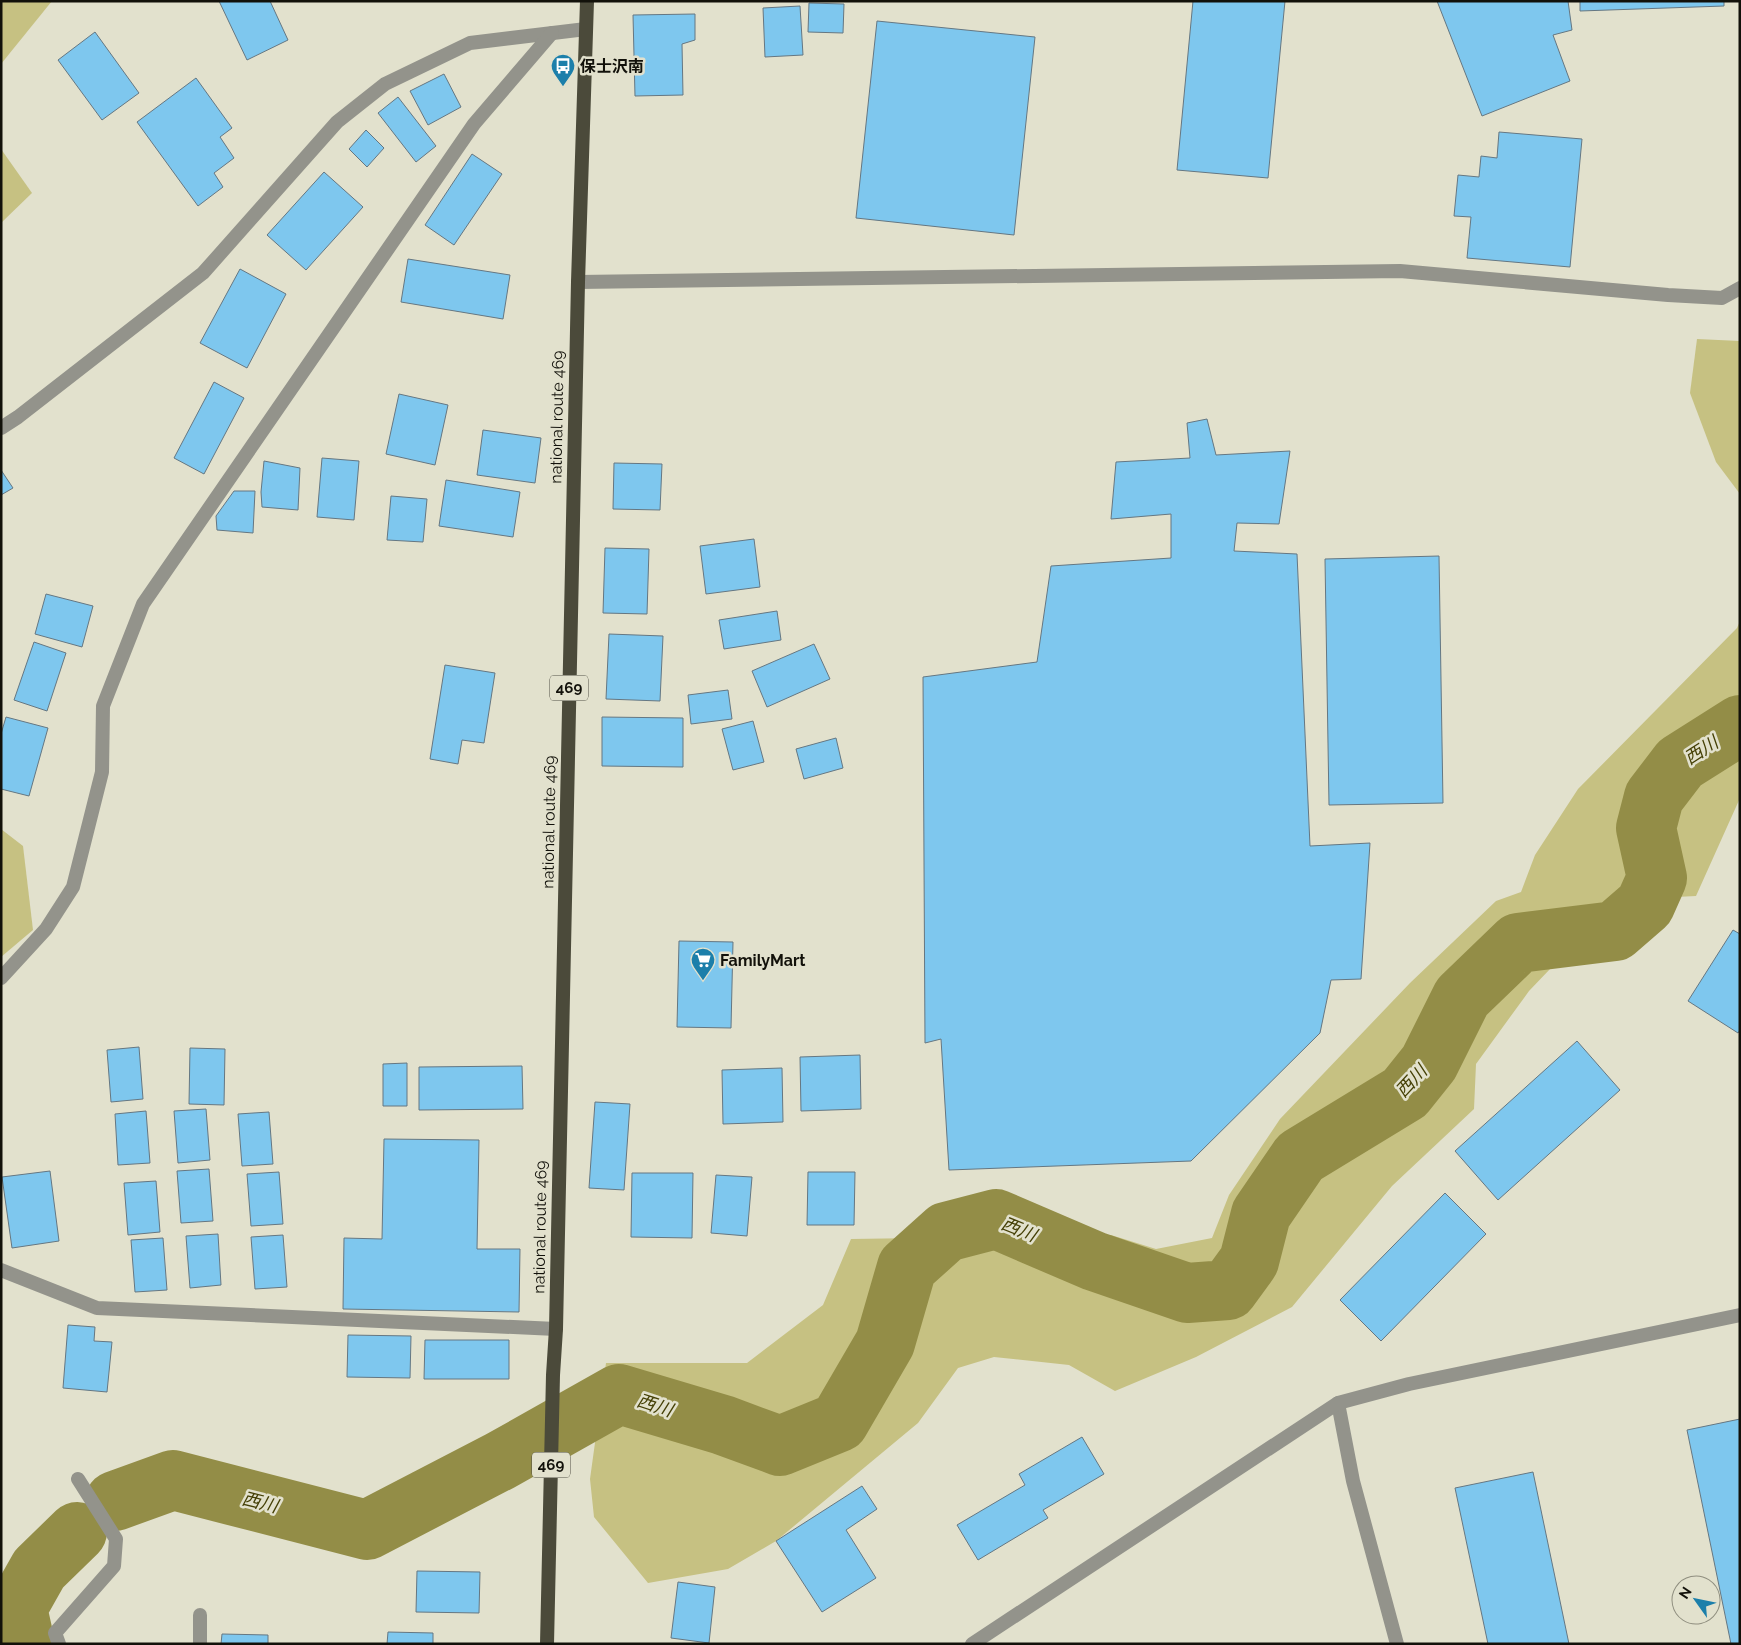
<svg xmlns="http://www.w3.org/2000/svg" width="1741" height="1645" viewBox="0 0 1741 1645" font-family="Raleway,'Noto Sans JP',sans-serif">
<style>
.green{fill:#c6c182}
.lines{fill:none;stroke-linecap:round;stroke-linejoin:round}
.river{stroke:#938d47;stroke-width:60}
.building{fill:#7ec7ee;stroke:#657782}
.service{stroke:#93938b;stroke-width:14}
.minor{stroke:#93938b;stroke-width:14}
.tertiary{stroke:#93938b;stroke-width:14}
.trunk{stroke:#4b4a3a;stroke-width:14}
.labels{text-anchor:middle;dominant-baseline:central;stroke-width:5;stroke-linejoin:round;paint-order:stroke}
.shield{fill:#e2e1cd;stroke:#504f44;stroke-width:1}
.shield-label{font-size:15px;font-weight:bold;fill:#12110a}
.poi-label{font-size:16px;font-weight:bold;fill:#12110a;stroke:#e2e1cd;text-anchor:start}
.street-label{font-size:16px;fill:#12110a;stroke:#e2e1cd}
.water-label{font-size:18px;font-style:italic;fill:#454006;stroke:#e2e1cd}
</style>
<rect width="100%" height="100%" fill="#e2e1cd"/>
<!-- green -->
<g class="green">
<path d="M1,1H52L1,64Z"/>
<path d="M1,149L32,193L1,223Z"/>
<path d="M1697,339L1740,341V494L1716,462L1690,393Z"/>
<path d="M1740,621V798L1696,896L1616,900L1529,991L1476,1064L1474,1109L1392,1186L1292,1307L1196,1357L1115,1391L1069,1365L994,1357L958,1368L918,1423L776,1541L728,1569L648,1583L594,1517L590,1479L606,1363H747L823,1305L851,1239L1111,1235L1156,1249L1212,1238L1229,1195L1280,1119L1410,983L1496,901L1521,892L1535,855L1578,789L1737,628Z"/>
<path d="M1,829L23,846L33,930L1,957Z"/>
</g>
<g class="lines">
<!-- river -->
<g class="river">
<path d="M115,1501L173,1480L367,1530L500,1461L619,1394L723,1425L780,1446L839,1422L885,1343L907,1267L946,1232L996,1219L1094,1261L1187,1293L1228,1290L1249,1261L1261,1214L1300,1157L1405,1093L1429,1063L1462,997L1518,943L1615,931L1645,905L1657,878L1646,828L1654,797L1680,763L1740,725"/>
<path d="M25,1644L17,1608L39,1569L77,1532"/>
</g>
</g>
<!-- building -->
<g class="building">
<path d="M219,1H270L288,40L247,60Z"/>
<path d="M1193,1H1285L1268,178L1177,170Z"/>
<path d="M1437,1H1568L1572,30L1553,35L1570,81L1482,116Z"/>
<path d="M1580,1H1724V6L1580,11Z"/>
<path d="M809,3L844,4L843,33L808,32Z"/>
<path d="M800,6L803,55L765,57L763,8Z"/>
<path d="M695,14V40L682,44L683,95L635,96L633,15Z"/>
<path d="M877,21L1035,37L1014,235L856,218Z"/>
<path d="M95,32L139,93L102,120L58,60Z"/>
<path d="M444,74L461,107L428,125L410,91Z"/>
<path d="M196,78L232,128L220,137L234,158L214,173L223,187L198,206L137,122Z"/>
<path d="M398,97L436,146L416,162L378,113Z"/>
<path d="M366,130L384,148L367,167L349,149Z"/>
<path d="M1499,132L1582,139L1570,267L1467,258L1471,217L1454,216L1458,175L1479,177L1481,156L1497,158Z"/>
<path d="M472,154L502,174L454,245L425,225Z"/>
<path d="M324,172L363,207L306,270L267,235Z"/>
<path d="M408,259L510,275L503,319L401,302Z"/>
<path d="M240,269L286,294L247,368L200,343Z"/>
<path d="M214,382L244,398L204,474L174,458Z"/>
<path d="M399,394L448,405L435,465L386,454Z"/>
<path d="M1207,419L1216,455L1290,451L1279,524L1237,523L1234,551L1297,554L1310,846L1370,843L1361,979L1331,980L1320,1033L1191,1161L949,1170L941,1039L925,1043L923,677L1037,662L1051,566L1171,558V514L1111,519L1116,462L1190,458L1187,423Z"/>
<path d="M483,430L541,438L535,483L477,475Z"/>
<path d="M322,458L359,461L354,520L317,517Z"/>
<path d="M264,461L300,468L298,510L262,507L261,492Z"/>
<path d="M614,463L662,464L660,510L613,509Z"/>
<path d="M1,470L13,488L1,495Z"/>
<path d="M446,480L520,492L513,537L439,526Z"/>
<path d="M234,491H255L253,533L217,530L216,516Z"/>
<path d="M391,496L427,499L423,542L387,540Z"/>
<path d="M754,539L760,587L706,594L700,546Z"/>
<path d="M605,548L649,549L647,614L603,613Z"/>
<path d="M1439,556L1443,803L1329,805L1325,559Z"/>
<path d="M46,594L93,606L82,647L35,634Z"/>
<path d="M777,611L781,640L724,649L719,620Z"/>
<path d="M609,634L663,636L660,701L606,699Z"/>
<path d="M34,642L66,653L47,711L14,700Z"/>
<path d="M814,644L830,679L767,707L752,671Z"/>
<path d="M445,665L495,673L484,743L462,740L458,764L430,759Z"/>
<path d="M728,690L732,719L691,724L688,695Z"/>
<path d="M6,717L48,728L29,796L1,789V734Z"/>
<path d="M602,717L683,718V767L602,766Z"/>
<path d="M753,721L764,762L733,770L722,729Z"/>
<path d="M836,738L843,768L804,779L796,749Z"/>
<path d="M1733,930L1740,934V1030L1738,1033L1688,1001Z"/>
<path d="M679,941L733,942L731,1028L677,1027Z"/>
<path d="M1577,1041L1620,1090L1498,1200L1455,1151Z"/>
<path d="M139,1047L143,1099L111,1102L107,1050Z"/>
<path d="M190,1048L225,1049L224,1105L189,1104Z"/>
<path d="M860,1055L861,1109L801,1111L800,1057Z"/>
<path d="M407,1063V1106H383V1064Z"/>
<path d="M522,1066L523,1109L419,1110V1067Z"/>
<path d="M782,1068L783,1122L723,1124L722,1070Z"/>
<path d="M595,1102L630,1104L624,1190L589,1188Z"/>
<path d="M206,1109L210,1160L178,1163L174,1111Z"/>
<path d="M146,1111L150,1163L118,1165L115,1114Z"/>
<path d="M269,1112L273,1164L242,1166L238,1114Z"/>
<path d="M384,1139L479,1140L477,1249H520L519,1312L343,1309L344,1238L382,1239Z"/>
<path d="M209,1169L213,1221L181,1223L177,1171Z"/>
<path d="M50,1171L59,1241L12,1248L2,1177Z"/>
<path d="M279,1172L283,1224L251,1226L247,1174Z"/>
<path d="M808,1172H855L854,1225H807Z"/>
<path d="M632,1173H693L692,1238L631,1237Z"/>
<path d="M716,1175L752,1177L747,1236L711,1233Z"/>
<path d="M156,1181L160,1232L128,1235L124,1183Z"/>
<path d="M1445,1193L1486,1234L1381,1341L1340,1300Z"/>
<path d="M218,1234L221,1285L190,1288L186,1236Z"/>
<path d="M283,1235L287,1287L255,1289L251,1237Z"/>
<path d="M163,1238L167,1290L135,1292L131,1240Z"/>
<path d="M68,1325L95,1327L94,1341L112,1342L107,1392L63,1388Z"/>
<path d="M348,1335L411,1336L410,1378L347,1377Z"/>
<path d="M425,1340H509V1379H424Z"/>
<path d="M1740,1419V1644H1731L1687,1430Z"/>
<path d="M1082,1437L1104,1474L1043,1510L1048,1518L978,1560L957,1525L1025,1485L1019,1474Z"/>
<path d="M1533,1472L1569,1644H1488L1455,1488Z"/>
<path d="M862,1486L877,1509L846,1530L876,1578L822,1612L776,1541Z"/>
<path d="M417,1571L480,1572L479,1613L416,1612Z"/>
<path d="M678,1582L715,1587L709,1643L671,1638Z"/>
<path d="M388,1632L433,1633V1644H387Z"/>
<path d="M222,1634L268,1635V1644H221Z"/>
</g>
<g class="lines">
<!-- service -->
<g class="service">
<path d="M1338,1403L1353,1481L1397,1644"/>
<path d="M59,1644L55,1633L114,1566L116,1539L78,1479"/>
<path d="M972,1644L1338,1403L1409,1384L1740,1315"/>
</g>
<!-- minor -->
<g class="minor">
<path d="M1,428L18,417L203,273L337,122L385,84L470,43L586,29"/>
<path d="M1,978L46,929L73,887L102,772L103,706L143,604L474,124L552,33"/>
<path d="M1,1270L97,1308L556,1329"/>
<path d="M200,1615V1644"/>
</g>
<!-- tertiary -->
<path class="tertiary" d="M578,282L1400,271L1668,295L1722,298L1740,288"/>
<!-- trunk -->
<path class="trunk" d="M547,1644L553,1375L556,1329L578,282L587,1"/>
</g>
<!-- icons -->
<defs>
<symbol id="bus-pin" viewBox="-11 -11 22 30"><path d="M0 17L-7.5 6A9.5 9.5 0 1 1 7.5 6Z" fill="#1c7faa" stroke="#e2e1cd"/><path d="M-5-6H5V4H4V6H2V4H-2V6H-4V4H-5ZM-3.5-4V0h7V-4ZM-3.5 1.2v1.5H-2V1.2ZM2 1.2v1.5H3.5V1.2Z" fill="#fff"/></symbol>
<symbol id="supermarket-pin" viewBox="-11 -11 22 30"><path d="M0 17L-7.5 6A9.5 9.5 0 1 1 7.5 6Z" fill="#1c7faa" stroke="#e2e1cd"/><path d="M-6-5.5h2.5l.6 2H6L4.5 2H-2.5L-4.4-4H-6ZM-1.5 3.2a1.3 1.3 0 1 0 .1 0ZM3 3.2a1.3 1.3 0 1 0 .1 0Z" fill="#fff"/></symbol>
</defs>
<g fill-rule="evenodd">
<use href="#bus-pin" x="549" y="52" width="28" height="38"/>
<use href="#supermarket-pin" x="689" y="946" width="28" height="38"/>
</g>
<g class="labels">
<!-- shield labels -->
<g class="shield">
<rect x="550" y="675.5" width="38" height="25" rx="4"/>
<rect x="532" y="1452.5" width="38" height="25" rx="4"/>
</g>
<g class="shield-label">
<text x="569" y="688">469</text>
<text x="551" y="1465">469</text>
</g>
<!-- poi labels -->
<g class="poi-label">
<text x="580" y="66">保士沢南</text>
<text x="720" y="960">FamilyMart</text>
</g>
<!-- street labels -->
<g class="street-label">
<text transform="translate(557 417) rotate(-89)">national route 469</text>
<text transform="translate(549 822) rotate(-89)">national route 469</text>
<text transform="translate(540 1227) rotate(-89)">national route 469</text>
</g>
<!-- water labels -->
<g class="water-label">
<text transform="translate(1701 750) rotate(-33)">西川</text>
<text transform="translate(1411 1081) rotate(-47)">西川</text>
<text transform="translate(1019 1229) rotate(22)">西川</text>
<text transform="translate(655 1405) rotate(18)">西川</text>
<text transform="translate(260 1502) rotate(14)">西川</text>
</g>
</g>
<!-- border -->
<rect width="1741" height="1645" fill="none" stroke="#12110a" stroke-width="5"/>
<!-- north arrow -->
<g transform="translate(1696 1600) rotate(303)"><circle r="24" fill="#e2e1cd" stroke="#8f8e7f"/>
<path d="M0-4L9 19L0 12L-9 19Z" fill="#1c7faa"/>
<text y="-8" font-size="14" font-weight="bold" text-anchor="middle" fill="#12110a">N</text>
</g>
</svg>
